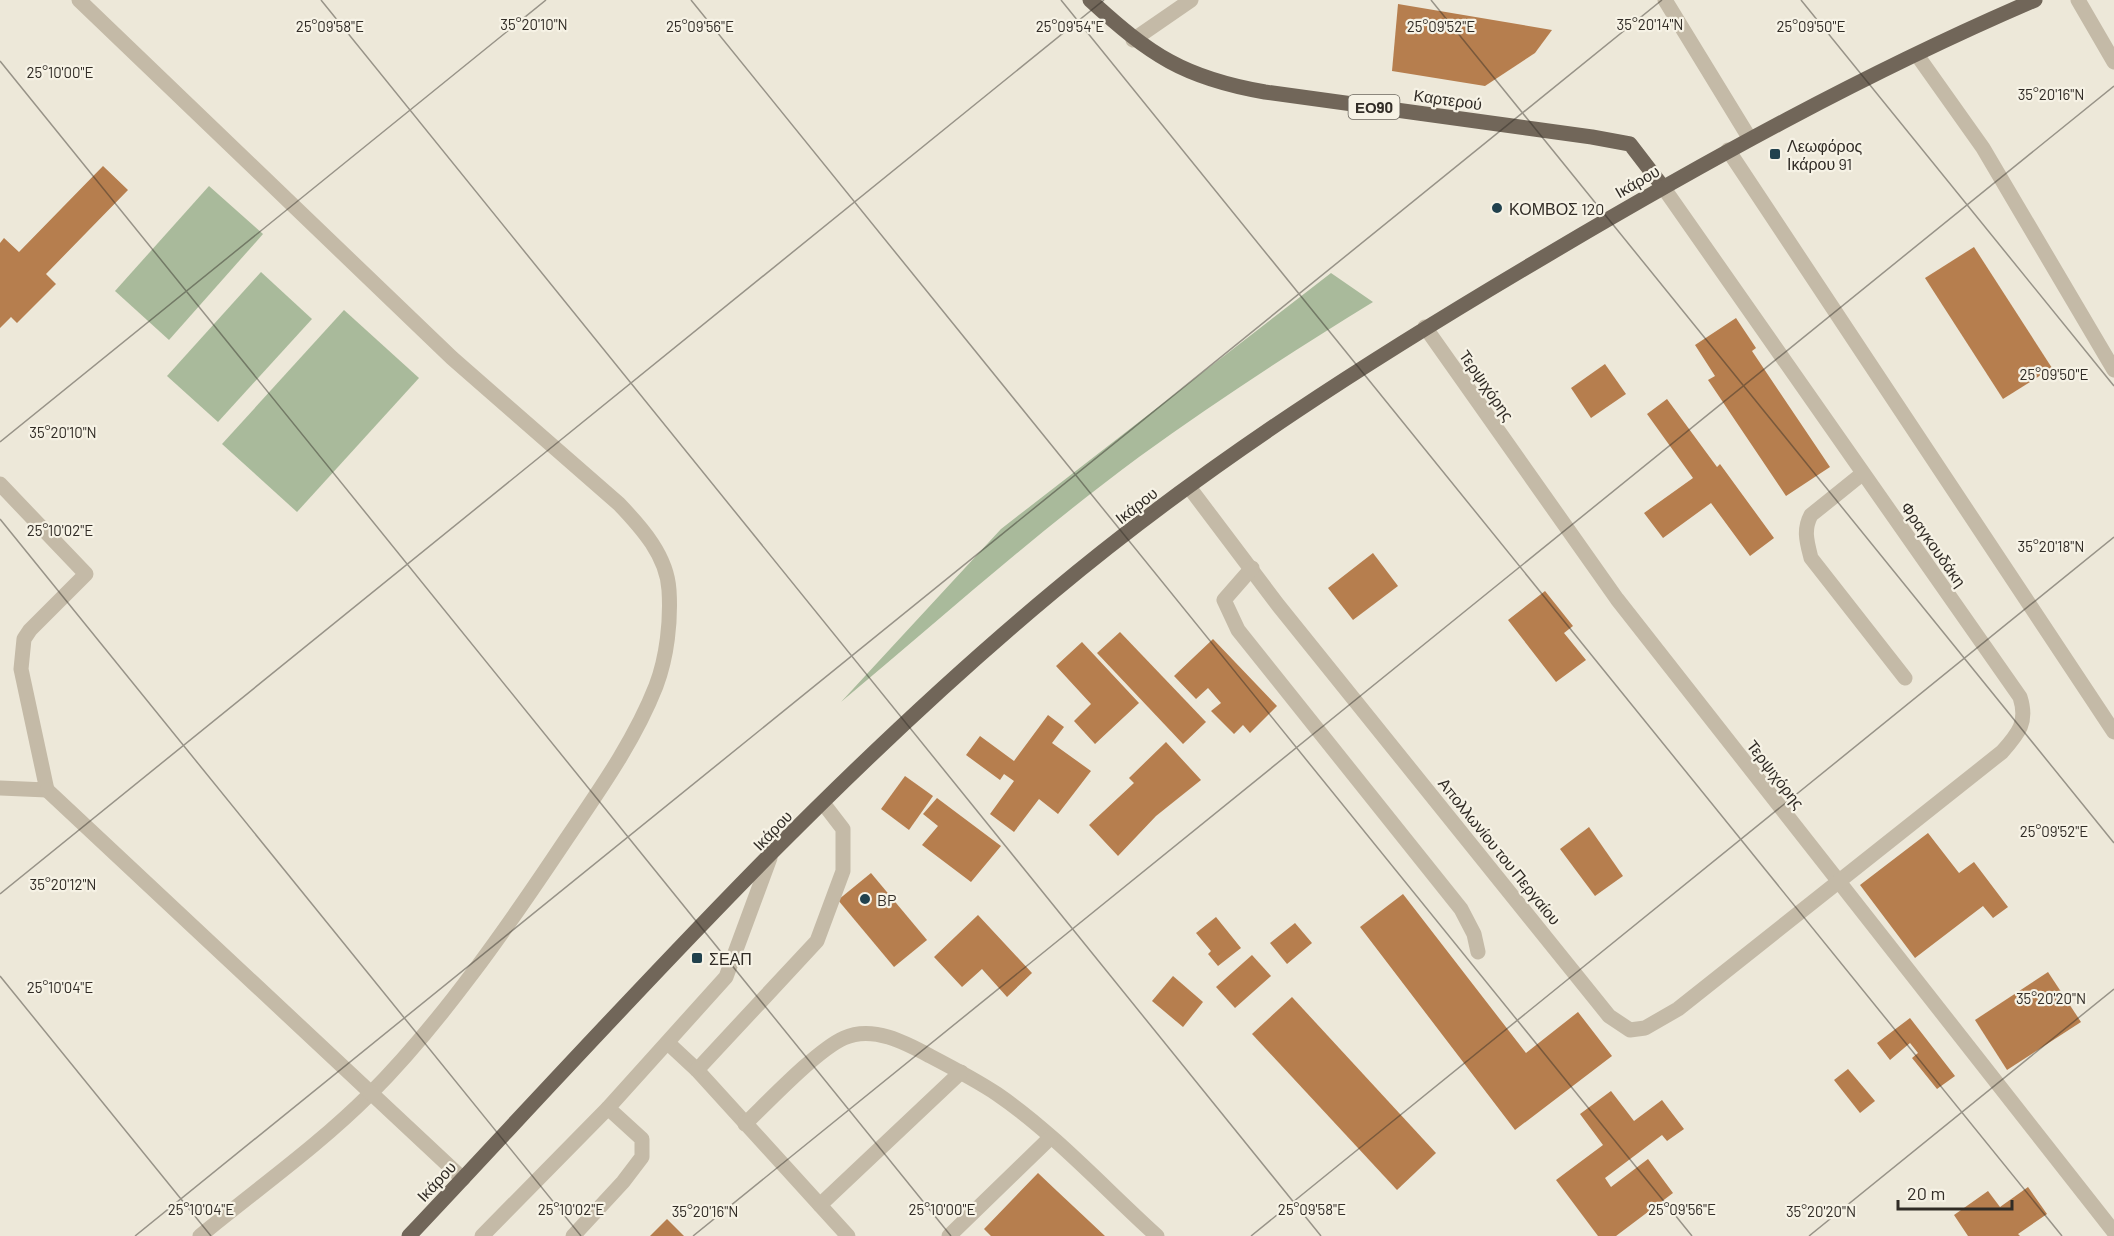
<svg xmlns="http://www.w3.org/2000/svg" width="2114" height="1236" viewBox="0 0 2114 1236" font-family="Barlow,sans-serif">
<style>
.green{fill:#a9ba9b}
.building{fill:#b67e4e}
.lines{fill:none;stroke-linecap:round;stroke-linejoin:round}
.service{stroke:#c4baa7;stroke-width:15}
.minor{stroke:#c4baa7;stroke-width:15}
.primary{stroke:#716659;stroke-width:15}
.ticks{fill:none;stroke:#312c26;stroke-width:1.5;stroke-opacity:0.45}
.poi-dot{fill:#21414d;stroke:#f6f2e5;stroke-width:2}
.labels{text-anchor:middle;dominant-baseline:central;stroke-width:4.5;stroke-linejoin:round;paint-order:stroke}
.shield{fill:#f6f2e5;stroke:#6c675f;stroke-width:1.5}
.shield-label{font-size:15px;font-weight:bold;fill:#312c26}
.street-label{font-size:16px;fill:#312c26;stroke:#f6f2e5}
.poi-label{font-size:16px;fill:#312c26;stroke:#f6f2e5;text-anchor:start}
.ticks-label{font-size:15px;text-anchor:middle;fill:#312c26;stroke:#f6f2e5;stroke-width:4.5;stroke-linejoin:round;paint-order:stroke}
</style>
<rect width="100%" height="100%" fill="#ede8d9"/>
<!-- green -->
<g class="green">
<path d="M209,186L263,234L169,340L115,291Z"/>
<path d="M261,272L312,319L218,422L167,376Z"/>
<path d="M1331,273L1373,302C1293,351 1215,402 1139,457C1036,533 939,620 841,702L1001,529Z"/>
<path d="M344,310L419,378L297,512L222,444Z"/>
</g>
<!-- building -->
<g class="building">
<path d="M1398,4L1552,30L1535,53L1485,86L1392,71Z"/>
<path d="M103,166L128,190L46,274L56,284L17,323L11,317L0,328V243L4,238L19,252Z"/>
<path d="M1974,247L2052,368L2003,399L1925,278Z"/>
<path d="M1736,318L1756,348L1752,351L1830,467L1786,496L1708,380L1715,376L1695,345Z"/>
<path d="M1605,364L1626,394L1591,418L1571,388Z"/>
<path d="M1667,399L1717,467L1720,464L1774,538L1750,556L1711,503L1663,538L1644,513L1693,478L1647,414Z"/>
<path d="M1373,553L1398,586L1353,620L1328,588Z"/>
<path d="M1545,591L1573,626L1564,633L1586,660L1556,682L1508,620Z"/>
<path d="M1120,632L1206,722L1183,744L1097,653Z"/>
<path d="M1213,639L1277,706L1250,733L1243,725L1234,734L1211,711L1221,703L1208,688L1196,699L1174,676Z"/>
<path d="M1082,642L1139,703L1095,744L1074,721L1091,704L1056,666Z"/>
<path d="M1048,715L1064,727L1052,743L1091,771L1058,814L1039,799L1014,832L990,814L1014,781L1004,774L1000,780L966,755L980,736L1014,761Z"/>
<path d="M1166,742L1201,780L1156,816L1118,856L1089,825L1134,783L1129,778Z"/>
<path d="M905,776L933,796L909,830L881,809Z"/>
<path d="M937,798L1001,846L971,882L922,845L938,826L923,814Z"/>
<path d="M1589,827L1623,876L1595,896L1560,849Z"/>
<path d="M1928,833L1959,873L1974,862L2008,907L1993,918L1983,906L1915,958L1860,885Z"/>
<path d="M871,873L927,940L894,967L838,900Z"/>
<path d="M1403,894L1526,1053L1578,1012L1612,1056L1515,1130L1360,927Z"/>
<path d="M978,915L1032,973L1007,997L982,969L962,987L934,957Z"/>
<path d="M1216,917L1241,948L1218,966L1208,954L1211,951L1196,933Z"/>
<path d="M1295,923L1312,943L1287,964L1270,943Z"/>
<path d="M1252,955L1271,976L1235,1008L1216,987Z"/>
<path d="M2048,972L2081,1022L2007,1070L1975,1020Z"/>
<path d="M1173,976L1203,1002L1183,1027L1152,1001Z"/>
<path d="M1292,997L1436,1153L1397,1190L1252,1034Z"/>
<path d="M1910,1018L1955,1076L1937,1089L1912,1058L1918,1053L1910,1043L1890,1060L1877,1043Z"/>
<path d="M1848,1069L1875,1101L1860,1113L1834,1080Z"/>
<path d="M1611,1091L1634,1121L1662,1100L1684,1129L1667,1141L1662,1135L1605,1178L1611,1187L1648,1159L1673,1193L1616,1236H1598L1556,1180L1603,1145L1580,1114Z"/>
<path d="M1038,1173L1057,1191L1105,1236H991L984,1229Z"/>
<path d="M2028,1187L2047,1214L2018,1234L2020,1236H1968L1954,1215L1988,1191L2000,1207Z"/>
<path d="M667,1219L684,1236H650Z"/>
</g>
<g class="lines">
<!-- service -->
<g class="service">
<path d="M79,0L452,358L619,504C642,528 667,556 669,590C671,621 667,657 656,686C634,742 598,792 565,841C509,925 441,1023 370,1094C318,1146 257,1189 200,1236"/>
<path d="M2078,0L2114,62"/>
<path d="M1917,55L1983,148L2114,370"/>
<path d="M1728,150L2114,732"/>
<path d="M1425,327L1617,599L2114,1232"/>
<path d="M1862,474L1811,515C1803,530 1807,542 1811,558L1905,678"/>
<path d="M0,484L86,574L30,630L24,639L21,669L47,790L0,788"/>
<path d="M1189,487L1278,605L1609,1016L1630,1030L1645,1028L1678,1009L2002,752C2019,733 2028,722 2020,697L1663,187"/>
<path d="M1252,568L1224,600L1238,630L1461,909L1474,934L1478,952"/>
<path d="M47,790L463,1179"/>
<path d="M668,1043L697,1070L848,1236"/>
<path d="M697,1070L817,941L843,871V829L823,803"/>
<path d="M745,1124C769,1101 817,1050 844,1038C873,1025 906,1043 930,1056C953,1068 976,1080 997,1094C1054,1133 1106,1190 1157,1236"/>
<path d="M820,1205L961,1072"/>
<path d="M573,1236L623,1182L642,1157V1139L608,1108"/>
<path d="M949,1236L1050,1138"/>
</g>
<!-- minor -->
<g class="minor">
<path d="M1665,0L1750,139"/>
<path d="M1133,40L1191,0"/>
<path d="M482,1236L608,1108L726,977L770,858"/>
</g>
<!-- primary -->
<g class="primary">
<path d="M1090,0C1150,55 1184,78 1265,92L1592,137L1630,144L1663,187"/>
<path d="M409,1236C616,1016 821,785 1053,592C1207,463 1376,356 1549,254C1706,161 1867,72 2035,0"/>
</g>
</g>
<!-- ticks -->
<path class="ticks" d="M321,0L1321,1236M691,0L1692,1236M1061,0L2062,1236M1431,0L2114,843M1801,0L2114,386M0,61L951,1236M0,442L546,0M0,519L581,1236M0,894L1104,0M0,976L211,1236M135,1236L1662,0M693,1236L2114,86M1251,1236L2114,537M1809,1236L2114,989"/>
<!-- markers -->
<g class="poi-dot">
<rect x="1769" y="148" width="12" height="12" rx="3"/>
<circle cx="1497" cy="208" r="6"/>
<circle cx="865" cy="899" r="6"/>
<rect x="691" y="952" width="12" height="12" rx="3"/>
</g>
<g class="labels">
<!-- shield labels -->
<rect class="shield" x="1348.5" y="95" width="51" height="24" rx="4.5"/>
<g class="shield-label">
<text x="1374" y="107">ΕΟ90</text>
</g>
<!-- street labels -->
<g class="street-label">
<text transform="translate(1448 99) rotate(8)">Καρτερού</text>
<text transform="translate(1637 181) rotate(-30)">Ικάρου</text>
<text transform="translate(1487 385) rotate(55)">Τερψιχόρης</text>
<text transform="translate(1136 505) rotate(-38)">Ικάρου</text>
<text transform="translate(1934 544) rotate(55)">Φραγκουδάκη</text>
<text transform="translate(1776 774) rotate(52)">Τερψιχόρης</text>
<text transform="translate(772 830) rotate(-46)">Ικάρου</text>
<text transform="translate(1500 851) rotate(51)">Απολλωνίου του Περγαίου</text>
<text transform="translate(436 1181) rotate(-47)">Ικάρου</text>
</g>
<!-- poi labels -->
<g class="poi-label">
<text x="1787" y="145">Λεωφόρος<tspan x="1787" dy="18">Ικάρου 91</tspan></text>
<text x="1509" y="208">ΚΟΜΒΟΣ 120</text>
<text x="877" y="899">BP</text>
<text x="709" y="958">ΣΕΑΠ</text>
</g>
</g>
<g class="ticks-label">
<text x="1650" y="30">35°20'14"N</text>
<text x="534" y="30">35°20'10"N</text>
<text x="330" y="32">25°09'58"E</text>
<text x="700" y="32">25°09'56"E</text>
<text x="1070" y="32">25°09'54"E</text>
<text x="1441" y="32">25°09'52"E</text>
<text x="1811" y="32">25°09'50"E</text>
<text x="60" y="78">25°10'00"E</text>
<text x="2051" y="100">35°20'16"N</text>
<text x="2054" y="380">25°09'50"E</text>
<text x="63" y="438">35°20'10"N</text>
<text x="60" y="536">25°10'02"E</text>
<text x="2051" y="552">35°20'18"N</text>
<text x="2054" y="837">25°09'52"E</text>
<text x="63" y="890">35°20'12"N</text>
<text x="60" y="993">25°10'04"E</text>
<text x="2051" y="1004">35°20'20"N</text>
<text x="201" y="1215">25°10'04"E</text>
<text x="571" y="1215">25°10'02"E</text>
<text x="942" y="1215">25°10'00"E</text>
<text x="1312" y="1215">25°09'58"E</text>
<text x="1682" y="1215">25°09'56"E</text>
<text x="705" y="1217">35°20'16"N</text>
<text x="1821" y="1217">35°20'20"N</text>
</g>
<!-- scale -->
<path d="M1898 1200v9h114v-9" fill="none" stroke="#312c26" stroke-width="3"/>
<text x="1907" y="1200" font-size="18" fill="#312c26" stroke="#f6f2e5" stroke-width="4.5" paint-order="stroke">20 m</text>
</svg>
